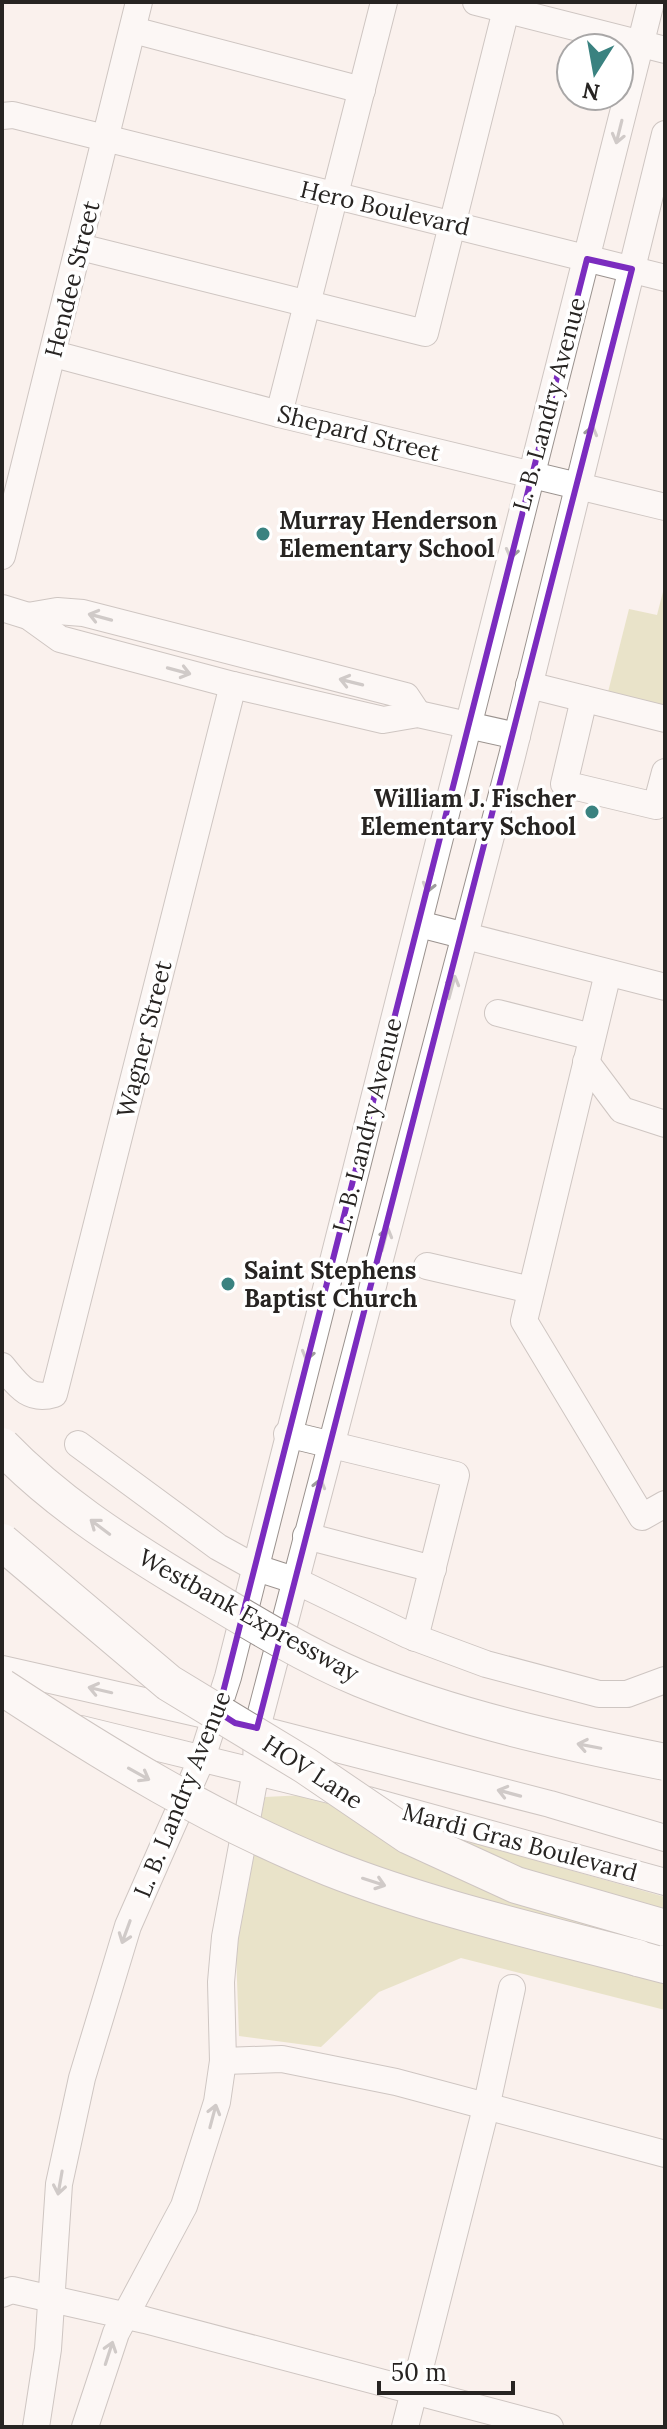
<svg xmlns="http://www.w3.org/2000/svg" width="667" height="2429" viewBox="0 0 667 2429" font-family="Lora,serif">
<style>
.green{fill:#d6d39d}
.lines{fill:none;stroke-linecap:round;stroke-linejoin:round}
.minor-casing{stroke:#9a928e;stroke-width:28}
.highway-casing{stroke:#9a928e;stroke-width:38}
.minor{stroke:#fff;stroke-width:26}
.highway{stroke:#fff;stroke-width:36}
.highway-bridge-casing{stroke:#9a928e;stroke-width:38;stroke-linecap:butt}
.highway-bridge{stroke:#fff;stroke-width:36}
.oneway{stroke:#9e9c9c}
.marked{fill:none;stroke:#7b2cbf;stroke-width:6;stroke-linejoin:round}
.poi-dot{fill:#3a8280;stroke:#fff;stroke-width:3}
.labels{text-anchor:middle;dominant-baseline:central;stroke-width:7;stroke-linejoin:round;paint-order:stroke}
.street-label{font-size:24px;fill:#272422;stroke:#fff}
.poi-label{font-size:24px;font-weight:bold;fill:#272422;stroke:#fff;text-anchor:start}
</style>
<rect width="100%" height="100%" fill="#faf1ed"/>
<!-- green -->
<g class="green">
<path d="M665,584V710L607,696L629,609L657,615Z"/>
<path d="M305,1795L665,1897V2010L461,1958L379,1992L321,2047L239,2036L236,1952L265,1797Z"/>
</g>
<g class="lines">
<defs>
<g id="minor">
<path d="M476,2L665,50"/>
<path d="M133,30L362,90"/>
<path d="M2,116L13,115L665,278"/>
<path d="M80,247L425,333L508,2"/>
<path d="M54,354L279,414L665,507"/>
<path d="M279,414L384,2"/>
<path d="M2,556L139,2"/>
<path d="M2,608L28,616L60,639L233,685L383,720L418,714L517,736"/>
<path d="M28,616L57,611L83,613L406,696L418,714"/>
<path d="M529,685L665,719"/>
<path d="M584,699L564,784L656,806L665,772"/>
<path d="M419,924L665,987"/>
<path d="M608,973L524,1321L642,1517L665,1504"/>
<path d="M498,1013L592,1037"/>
<path d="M586,1062L622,1110L665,1124"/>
<path d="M427,1266L531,1290"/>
<path d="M2,1366C17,1384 28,1402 54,1394L233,685"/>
<path d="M287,1434L456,1475L415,1638"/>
<path d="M78,1444L218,1547L254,1567L294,1580L408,1635L486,1664L599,1694H627L665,1680"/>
<path d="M306,1536L433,1569"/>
<path d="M2,1669L210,1716"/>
<path d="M81,1729L330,1790"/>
<path d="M259,1729L550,1804L665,1838"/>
<path d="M368,1800L665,1882"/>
<path d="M223,2061L282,2059L396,2082L665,2154"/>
<path d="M2,2294L12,2290L145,2320L550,2427"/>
<path d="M36,2427L48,2349L59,2184L82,2078L128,1926L202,1758L228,1677L651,2"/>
<path d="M85,2427L116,2333L184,2206L217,2102L223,2061L221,1982L225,1937L256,1771L257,1728L512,756L665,134"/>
<path d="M405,2427L486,2108L512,1988"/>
</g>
<path id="highway" d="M638,1958L665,1965"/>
</defs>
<!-- minor casing -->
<use href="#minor" class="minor-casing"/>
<!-- highway casing -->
<use href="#highway" class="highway-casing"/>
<!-- minor -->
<use href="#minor" class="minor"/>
<!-- highway -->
<use href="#highway" class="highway"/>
<defs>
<g id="highway-bridge">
<path d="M2,1446C54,1500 117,1541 181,1580C239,1615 299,1653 361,1679C459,1719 562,1741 665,1762"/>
<path d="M2,1542L169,1683L306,1766L409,1836L516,1885L665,1928"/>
<path d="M2,1687C107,1756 213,1821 330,1868C429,1907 535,1931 638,1958"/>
</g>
</defs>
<!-- highway-bridge casing -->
<use href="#highway-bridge" class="highway-bridge-casing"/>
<!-- highway-bridge -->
<use href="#highway-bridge" class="highway-bridge"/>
</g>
<!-- one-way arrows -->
<defs><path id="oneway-shaft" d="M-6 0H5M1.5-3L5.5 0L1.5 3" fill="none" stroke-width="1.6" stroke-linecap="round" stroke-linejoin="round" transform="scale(2)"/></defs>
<g class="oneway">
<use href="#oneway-shaft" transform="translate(619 132) rotate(104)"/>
<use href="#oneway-shaft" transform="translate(590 437) rotate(-76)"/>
<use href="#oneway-shaft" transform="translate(513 547) rotate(103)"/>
<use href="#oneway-shaft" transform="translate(100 617) rotate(-165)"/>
<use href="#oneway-shaft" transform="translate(179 671) rotate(15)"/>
<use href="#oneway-shaft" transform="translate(351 682) rotate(-166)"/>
<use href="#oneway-shaft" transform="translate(430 881) rotate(105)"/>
<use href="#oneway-shaft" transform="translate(452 987) rotate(-75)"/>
<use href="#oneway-shaft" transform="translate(385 1239) rotate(-75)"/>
<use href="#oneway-shaft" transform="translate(309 1349) rotate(104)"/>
<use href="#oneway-shaft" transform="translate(318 1490) rotate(-75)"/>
<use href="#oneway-shaft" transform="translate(100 1527) rotate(-143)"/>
<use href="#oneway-shaft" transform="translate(100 1690) rotate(-167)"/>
<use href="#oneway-shaft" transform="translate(589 1746) rotate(-169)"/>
<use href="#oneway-shaft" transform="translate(139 1774) rotate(29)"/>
<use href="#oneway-shaft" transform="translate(509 1793) rotate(-165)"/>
<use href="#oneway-shaft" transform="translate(374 1882) rotate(18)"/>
<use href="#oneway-shaft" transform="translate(126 1932) rotate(110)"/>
<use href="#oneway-shaft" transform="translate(213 2116) rotate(-75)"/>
<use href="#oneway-shaft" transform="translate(60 2183) rotate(100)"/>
<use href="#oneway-shaft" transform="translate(109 2353) rotate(-72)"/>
</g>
<!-- marked area -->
<path d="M0 0H667V2429H0ZM587,259L632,269L257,1728L235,1723L218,1712Z" fill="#faf1ed" fill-opacity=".55" fill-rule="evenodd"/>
<path class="marked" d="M587,259L632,269L257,1728L235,1723L218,1712Z"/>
<!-- markers -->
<g class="poi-dot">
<circle cx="263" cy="534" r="8"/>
<circle cx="592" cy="812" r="8"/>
<circle cx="228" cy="1284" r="8"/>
</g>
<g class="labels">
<!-- street labels -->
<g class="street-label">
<text transform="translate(385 208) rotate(13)">Hero Boulevard</text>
<text transform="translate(72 279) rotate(-76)">Hendee Street</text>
<text transform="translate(549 404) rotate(-75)">L. B. Landry Avenue</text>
<text transform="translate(359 433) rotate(14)">Shepard Street</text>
<text transform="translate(144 1039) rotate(-76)">Wagner Street</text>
<text transform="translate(367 1125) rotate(-76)">L. B. Landry Avenue</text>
<text transform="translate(249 1615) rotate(29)">Westbank Expressway</text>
<text transform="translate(313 1772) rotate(33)">HOV Lane</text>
<text transform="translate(182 1794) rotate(-68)">L. B. Landry Avenue</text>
<text transform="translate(520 1842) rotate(15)">Mardi Gras Boulevard</text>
</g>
<!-- poi labels -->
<g class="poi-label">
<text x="279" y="520">Murray Henderson<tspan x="279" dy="28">Elementary School</tspan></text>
<text x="576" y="798" text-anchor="end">William J. Fischer<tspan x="576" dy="28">Elementary School</tspan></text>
<text x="244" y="1270">Saint Stephens<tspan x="244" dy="28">Baptist Church</tspan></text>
</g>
</g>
<!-- border -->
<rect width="667" height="2429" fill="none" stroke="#272422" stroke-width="8"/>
<!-- north arrow -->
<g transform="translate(595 72) rotate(191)"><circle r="38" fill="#ffffff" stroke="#a9a7a7" stroke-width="2"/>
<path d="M0-6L14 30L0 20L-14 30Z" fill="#3a8280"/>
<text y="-12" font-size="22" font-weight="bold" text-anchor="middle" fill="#272422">N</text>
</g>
<!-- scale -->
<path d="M379 2381v12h134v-12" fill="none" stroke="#272422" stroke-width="4"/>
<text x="391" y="2381" font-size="24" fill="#272422" stroke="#ffffff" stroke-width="6" paint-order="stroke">50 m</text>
</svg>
